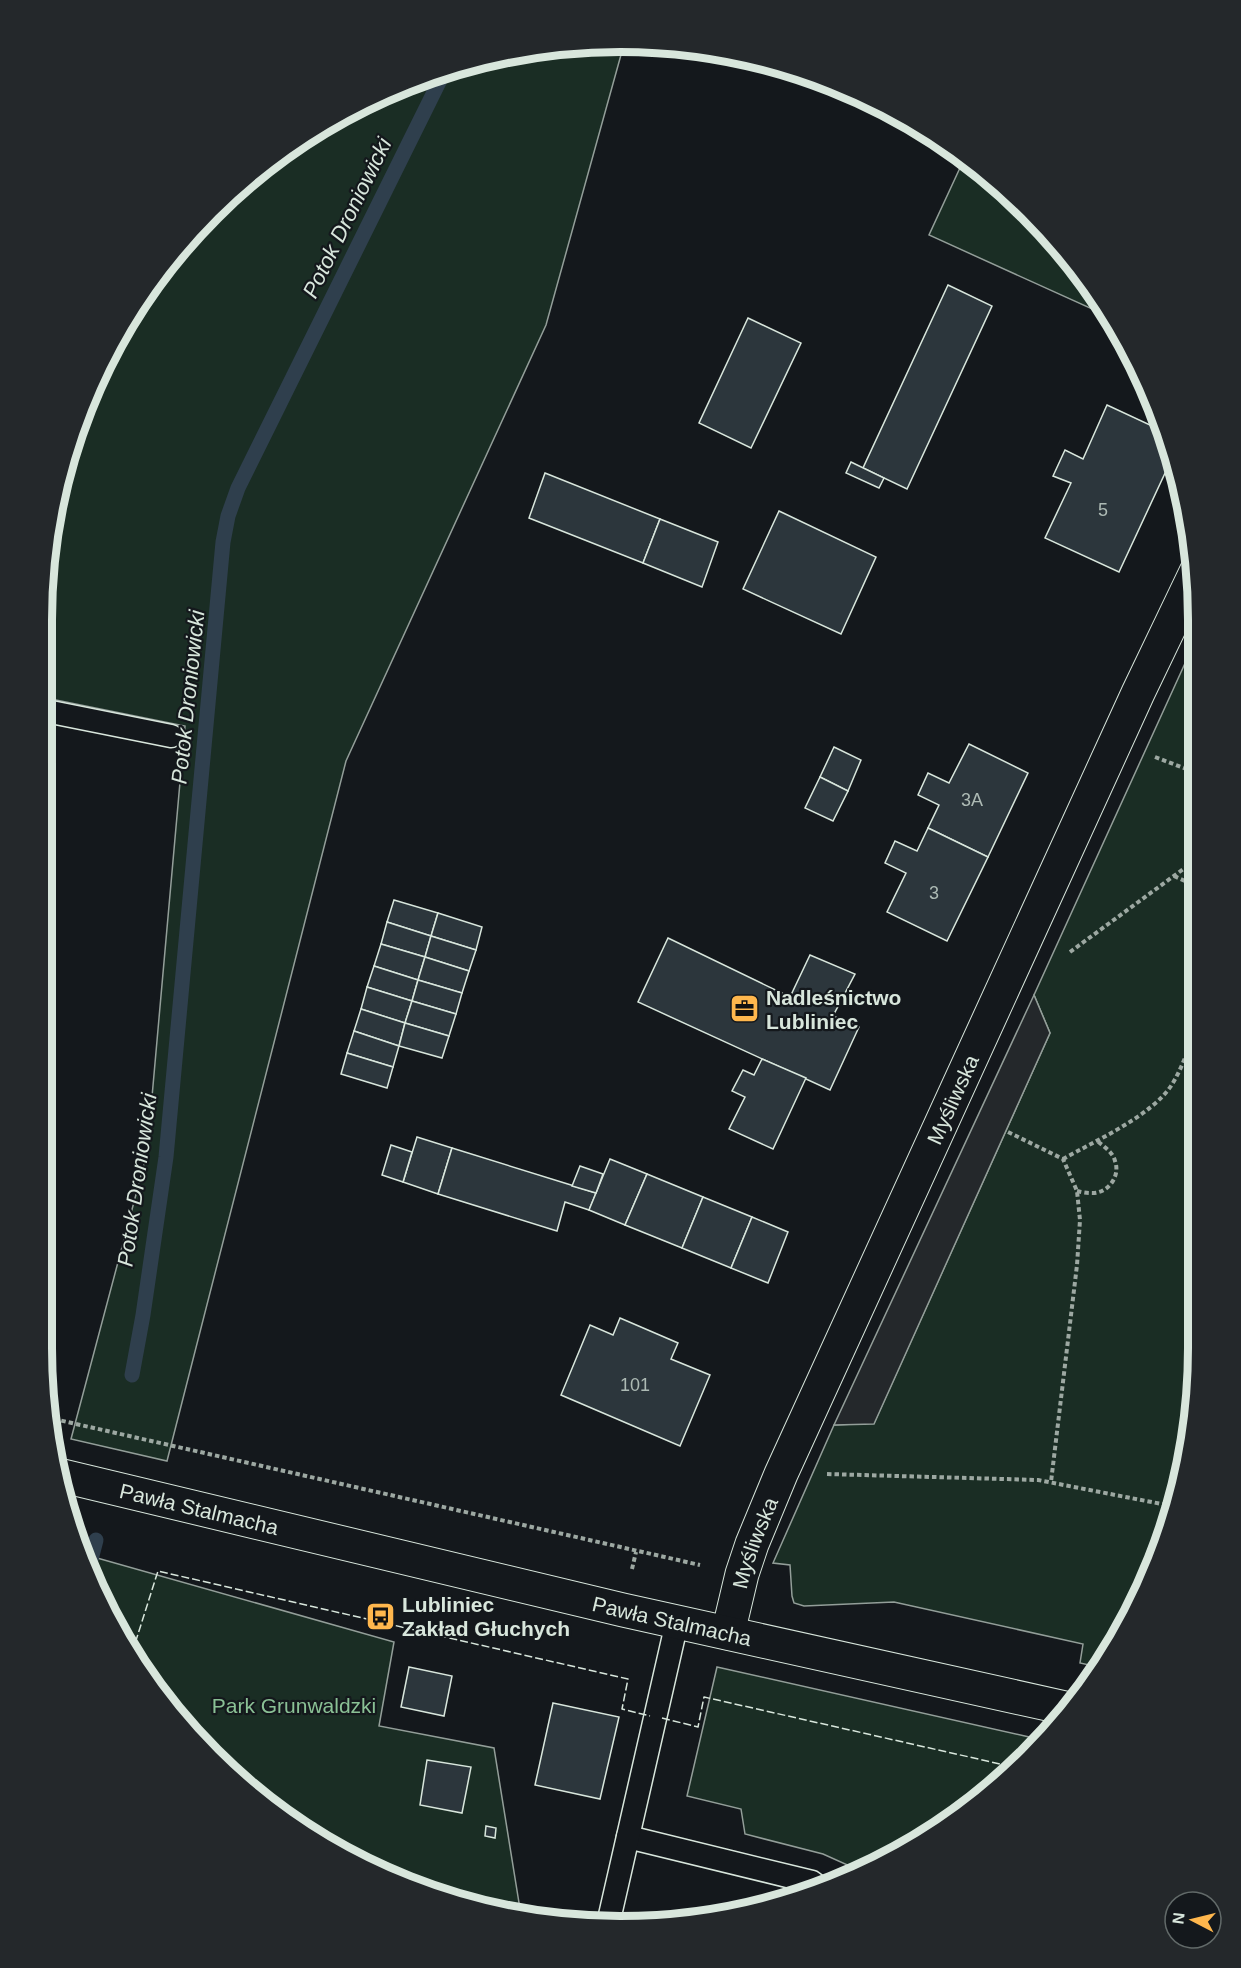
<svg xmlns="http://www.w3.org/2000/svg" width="1241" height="1968" viewBox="0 0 1241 1968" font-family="Helvetica,sans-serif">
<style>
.green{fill:#1a2d24;stroke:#939e99;stroke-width:1.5}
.parking{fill:#24282b;stroke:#939e99;stroke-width:1.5}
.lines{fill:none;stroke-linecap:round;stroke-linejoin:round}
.stream{stroke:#2f3f4d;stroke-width:15}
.building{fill:#2c363c;stroke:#d8e6dc;stroke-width:1.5}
.service-casing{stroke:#d8e6dc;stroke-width:25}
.minor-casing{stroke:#d8e6dc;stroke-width:35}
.tertiary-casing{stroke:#d8e6dc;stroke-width:35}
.path{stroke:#9da8a2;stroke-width:4;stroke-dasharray:4.5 3;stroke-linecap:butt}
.service{stroke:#14181c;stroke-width:22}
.minor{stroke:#14181c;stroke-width:33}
.tertiary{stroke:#14181c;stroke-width:33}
.fence{stroke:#d8e6dc;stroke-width:1.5;stroke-dasharray:8 3;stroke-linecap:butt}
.labels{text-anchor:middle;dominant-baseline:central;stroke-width:4.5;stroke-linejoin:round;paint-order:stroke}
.number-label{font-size:18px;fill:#adbab4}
.poi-label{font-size:21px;font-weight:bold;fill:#d8e6dc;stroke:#14181c;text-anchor:start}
.street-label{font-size:21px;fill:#d8e6dc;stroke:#14181c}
.park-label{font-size:21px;fill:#8ac095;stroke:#14181c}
.water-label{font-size:22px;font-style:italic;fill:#d8e6dc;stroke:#14181c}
.rim{fill:none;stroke:#d8e6dc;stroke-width:8}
</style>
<rect width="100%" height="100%" fill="#14181c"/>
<!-- green -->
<g class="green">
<path d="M624,44L546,325L346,761L167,1461L71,1439L147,1153L185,726L46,698L47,545L86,399L162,268L239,185L332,119L435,73L545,47Z"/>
<path d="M965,157L973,162L1056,239L1112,318L929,235Z"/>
<path d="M1197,637L1194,1423L1155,1569L1098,1667L1080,1663L1083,1644L894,1602L804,1606L794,1603L792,1596L790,1565L773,1563L834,1425L874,1423L1050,1033L1034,995Z"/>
<path d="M83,1554L394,1642L379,1726L494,1748L520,1909L434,1895L268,1806L140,1669Z"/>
<path d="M717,1667L1038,1739L942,1828L854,1868L823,1854L745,1834L741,1809L687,1796Z"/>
</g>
<!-- parking -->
<path class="parking" d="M1034,995L1050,1033L874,1424L834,1425Z"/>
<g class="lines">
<!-- stream -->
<g class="stream">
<path d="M132,1375L143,1315L166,1157L223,542L228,516L238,488L445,70"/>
<path d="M89,1567L96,1540"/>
</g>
</g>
<!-- building -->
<g class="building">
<path d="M948,285L992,306L907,489L863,468Z"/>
<path d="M748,318L801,343L751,448L699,423Z"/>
<path d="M1107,405L1163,431L1173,456L1119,572L1045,538L1071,483L1053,476L1065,450L1083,459Z"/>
<path d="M851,462L884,478L879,488L846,473Z"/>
<path d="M545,473L660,519L643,563L529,518Z"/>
<path d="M779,511L876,557L841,634L743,589Z"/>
<path d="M660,519L718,542L702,587L643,563Z"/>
<path d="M969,744L1028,773L988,857L928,828L939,805L918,795L928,773L949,783Z"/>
<path d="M834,747L861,760L848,791L820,777Z"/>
<path d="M820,777L848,791L833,821L805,808Z"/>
<path d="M928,828L988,857L947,941L887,912L906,873L885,863L895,841L917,851Z"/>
<path d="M394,900L438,913L431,936L387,922Z"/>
<path d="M438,913L482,927L476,950L431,936Z"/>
<path d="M387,922L431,936L425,957L381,944Z"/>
<path d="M431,936L476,950L469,971L425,957Z"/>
<path d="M668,938L790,997L810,955L855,974L833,1016L859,1027L830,1090L638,1002Z"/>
<path d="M381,944L425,957L418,980L374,966Z"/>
<path d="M425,957L469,971L462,993L418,980Z"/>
<path d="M374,966L418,980L412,1001L367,987Z"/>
<path d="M418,980L462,993L456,1014L412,1001Z"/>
<path d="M367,987L412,1001L405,1023L361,1009Z"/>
<path d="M412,1001L456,1014L449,1036L405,1023Z"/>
<path d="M361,1009L405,1023L399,1046L354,1031Z"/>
<path d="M405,1023L449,1036L442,1058L399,1046Z"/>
<path d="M354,1031L399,1046L393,1067L347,1053Z"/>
<path d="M347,1053L393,1067L387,1088L341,1074Z"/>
<path d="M762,1059L806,1078L773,1149L729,1129L745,1097L732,1091L743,1070L754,1075Z"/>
<path d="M417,1137L452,1148L438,1194L403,1182Z"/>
<path d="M391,1145L412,1152L403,1182L382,1175Z"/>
<path d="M452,1148L571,1185L596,1193L589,1210L565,1202L557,1231L438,1194Z"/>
<path d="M610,1159L647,1174L625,1225L589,1210Z"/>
<path d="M580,1166L603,1174L596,1193L572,1186Z"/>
<path d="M647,1174L703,1197L682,1248L625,1225Z"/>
<path d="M703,1197L752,1217L731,1268L682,1248Z"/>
<path d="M752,1217L788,1232L768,1283L731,1268Z"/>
<path d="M620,1318L678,1343L671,1359L710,1375L680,1446L561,1395L590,1325L613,1335Z"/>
<path d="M409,1667L452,1676L444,1716L401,1707Z"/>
<path d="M553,1703L619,1717L600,1799L535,1785Z"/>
<path d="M427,1760L471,1767L462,1813L420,1805Z"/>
<path d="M486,1826L496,1828L495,1838L485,1836Z"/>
</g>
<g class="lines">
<defs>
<g id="service">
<path d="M46,711L171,736"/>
<path d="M628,1837L812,1882L816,1885"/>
<path d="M608,1924L677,1622"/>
</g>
<g id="minor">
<path id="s1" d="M728,1633L742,1574L752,1544L781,1474L1138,693L1196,572"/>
</g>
<g id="tertiary">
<path id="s2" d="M63,1476L623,1610L1070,1709"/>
</g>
</defs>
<!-- service casing -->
<use href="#service" class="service-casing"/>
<!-- minor casing -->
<use href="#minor" class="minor-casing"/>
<!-- tertiary casing -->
<use href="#tertiary" class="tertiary-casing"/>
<!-- path -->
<g class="path">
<path d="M1155,757L1197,773"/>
<path d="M1174,876L1196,886"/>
<path d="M1070,952L1197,859"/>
<path d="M1008,1132L1063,1159L1077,1191L1080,1220L1077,1265L1051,1482"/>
<path d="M1063,1159C1095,1141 1151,1116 1171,1086C1182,1069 1188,1049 1196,1030"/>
<path d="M1077,1191C1081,1192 1086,1193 1091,1193C1107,1194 1121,1177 1115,1161C1113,1152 1103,1146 1096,1140"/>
<path d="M54,1419L700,1565"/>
<path d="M827,1474L1038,1480L1172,1506"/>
<path d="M632,1569L636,1552"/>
</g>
<!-- service -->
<use href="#service" class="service"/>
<!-- minor -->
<use href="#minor" class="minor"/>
<!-- tertiary -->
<use href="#tertiary" class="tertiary"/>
<!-- fence -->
<g class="fence">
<path d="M132,1653L158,1571L628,1679L622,1709L650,1716"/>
<path d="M662,1718L698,1727L704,1697L1009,1766"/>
</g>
</g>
<!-- icons -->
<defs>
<symbol id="office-square" viewBox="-11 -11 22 22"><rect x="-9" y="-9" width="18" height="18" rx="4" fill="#ffb74d" stroke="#14181c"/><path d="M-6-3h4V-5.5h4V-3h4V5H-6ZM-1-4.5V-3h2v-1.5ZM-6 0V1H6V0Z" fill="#111"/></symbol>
<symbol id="bus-square" viewBox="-11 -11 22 22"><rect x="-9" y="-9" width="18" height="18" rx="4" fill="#ffb74d" stroke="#14181c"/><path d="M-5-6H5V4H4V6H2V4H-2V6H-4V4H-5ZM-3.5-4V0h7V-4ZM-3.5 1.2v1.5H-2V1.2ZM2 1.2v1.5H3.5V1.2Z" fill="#111"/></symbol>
</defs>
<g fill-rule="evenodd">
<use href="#office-square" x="728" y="992" width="33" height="33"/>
<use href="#bus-square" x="364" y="1600" width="33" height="33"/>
</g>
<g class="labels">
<!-- number labels -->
<g class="number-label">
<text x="1103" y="510">5</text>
<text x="972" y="800">3A</text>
<text x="934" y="893">3</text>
<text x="635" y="1385">101</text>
</g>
<!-- poi labels -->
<g class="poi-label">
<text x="766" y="997">Nadleśnictwo<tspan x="766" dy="24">Lubliniec</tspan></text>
<text x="402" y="1604">Lubliniec<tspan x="402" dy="24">Zakład Głuchych</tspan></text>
</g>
<!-- street labels -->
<g class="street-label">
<text stroke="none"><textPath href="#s1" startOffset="580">Myśliwska</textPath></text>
<text stroke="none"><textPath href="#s2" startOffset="140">Pawła Stalmacha</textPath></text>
<text stroke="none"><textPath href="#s1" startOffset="94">Myśliwska</textPath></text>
<text stroke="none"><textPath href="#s2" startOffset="626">Pawła Stalmacha</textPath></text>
</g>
<!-- park labels -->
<g class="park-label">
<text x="294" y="1705">Park Grunwaldzki</text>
</g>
<!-- water labels -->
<g class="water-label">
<text transform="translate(347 218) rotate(-64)">Potok Droniowicki</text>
<text transform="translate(188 697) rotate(-84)">Potok Droniowicki</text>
<text transform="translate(137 1180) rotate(-82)">Potok Droniowicki</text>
</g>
</g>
<!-- crop -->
<path d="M0 0H1241V1968H0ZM620 52H620A568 568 0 0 1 1188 620V1348A568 568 0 0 1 620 1916H620A568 568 0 0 1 52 1348V620A568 568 0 0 1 620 52Z" fill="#24282b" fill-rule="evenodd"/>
<path class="rim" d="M620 52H620A568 568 0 0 1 1188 620V1348A568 568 0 0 1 620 1916H620A568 568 0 0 1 52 1348V620A568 568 0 0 1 620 52Z"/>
<!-- north arrow -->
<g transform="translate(1193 1920) rotate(277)"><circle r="28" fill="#14181c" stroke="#626a69" stroke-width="1.5"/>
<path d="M0-4.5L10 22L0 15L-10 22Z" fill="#ffb74d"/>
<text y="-9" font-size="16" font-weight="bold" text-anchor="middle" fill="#d8e6dc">N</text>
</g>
</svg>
